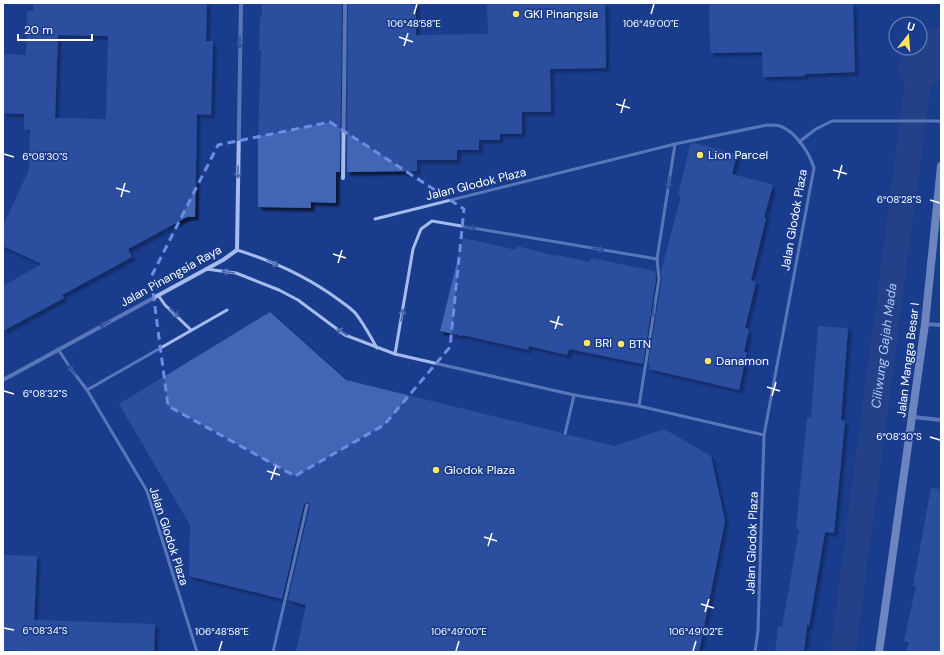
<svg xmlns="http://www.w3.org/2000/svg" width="944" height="655" viewBox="0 0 944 655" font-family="'DM Sans',sans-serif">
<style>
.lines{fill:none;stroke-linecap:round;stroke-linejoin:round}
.canal{stroke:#2e4783;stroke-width:26}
.river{stroke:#2e4783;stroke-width:44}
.building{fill:#4366b4;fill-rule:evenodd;filter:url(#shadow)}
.lane{stroke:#a6bcee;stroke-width:3}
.street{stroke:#a6bcee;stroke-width:4}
.secondary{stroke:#d2defa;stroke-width:8}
.oneway{stroke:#4b69ae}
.marked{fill:none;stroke:#6c8ce6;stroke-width:3;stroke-dasharray:8 5;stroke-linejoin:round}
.ticks{fill:none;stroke:#fff;stroke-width:1.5}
.poi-dot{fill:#ffe762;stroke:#1a3c8c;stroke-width:1.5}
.labels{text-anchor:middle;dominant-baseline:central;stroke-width:3.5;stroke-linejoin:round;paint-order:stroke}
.poi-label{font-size:12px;fill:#fff;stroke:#1a3c8c;text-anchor:start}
.street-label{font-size:12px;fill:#fff;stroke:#1a3c8c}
.water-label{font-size:13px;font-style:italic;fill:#b1c7f5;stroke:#1a3c8c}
.ticks-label{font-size:10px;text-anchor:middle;fill:#fff;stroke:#1a3c8c;stroke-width:3.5;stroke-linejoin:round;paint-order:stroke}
</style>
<defs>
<filter id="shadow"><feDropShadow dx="3.5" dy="3.5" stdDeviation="1" flood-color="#0009"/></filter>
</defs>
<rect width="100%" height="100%" fill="#1a3c8c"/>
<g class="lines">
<!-- canal -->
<path class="canal" id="s1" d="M843,652L920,68"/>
<!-- river -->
<path class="river" d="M920,68L941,49"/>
</g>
<!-- building -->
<g class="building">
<path d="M33,3H207L206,41H213L211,115L197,114L195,217H187L128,249L132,257L62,295L64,298L3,331V286L42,264L3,246V226L29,170L30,130L24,129V114L3,113V54L26,55L27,11H33ZM58,35L108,36L106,119L55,118Z"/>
<path d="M262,3H342L340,172H336V203L311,202V208L258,207V140L261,50H259L260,15H262Z"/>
<path d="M348,3H416V35L488,34L487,3H605L606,68L550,69L551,112H522V134H500V140H479V150H457V160H417V171L347,172Z"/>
<path d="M709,3H853L855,72L805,74V76L763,77L762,52L710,53Z"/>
<path d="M694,143L737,154L732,174L773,185L764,217L766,218L751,280L756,282L745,328L749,329L744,352H747L739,390L649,369L650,365H648L662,279L661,272L681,196L678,195L686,162L690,144Z"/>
<path d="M463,238L516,250L517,246L556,256L557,255L590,262L591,258L655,271L656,279L643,364L569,349L567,355L529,346L528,350L463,335L462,336L440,331Z"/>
<path d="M270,312L346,380L562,433L564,437L568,435L615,446L664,429L711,456L725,521L699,652H296L306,605L288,600L310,506L309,503L307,502L304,504L282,599L189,576L190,525L119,404Z"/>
<path d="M818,326L848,328L841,420L845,421L834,533L825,532L809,626L807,625L804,652H775L778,627H782L799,530L796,529L807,417L811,418Z"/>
<path d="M931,488L941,489V652H906L909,642L904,641L916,586H913Z"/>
<path d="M3,555L37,556L34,620L155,624L154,652H51L3,650Z"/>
</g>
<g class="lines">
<!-- lane -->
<g class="lane">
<path d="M799,142L816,129L832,121H941"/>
<path d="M375,219L675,144L767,125C771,125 776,125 780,126C796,132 809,152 814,168L764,435L758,631L755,652"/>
<path d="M237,250C273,261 308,277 339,300C344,304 351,308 356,314C364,324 370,336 377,348"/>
<path d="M206,269L236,273L279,290L298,300L345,335L395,354L574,395L639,406L764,435"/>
<path d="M158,295L165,305L191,330"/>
<path d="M58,349L71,369L87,390L147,491L197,652"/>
<path d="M395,354L413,249L421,229L432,221L657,259"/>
<path d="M87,390L227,310"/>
<path d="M639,406L659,279L657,259L675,144"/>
<path d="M565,434L574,395"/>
<path d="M273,652L307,505"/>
</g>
<!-- street -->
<g class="street">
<path d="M343,178L345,3"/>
<path d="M925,324L941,325"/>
<path d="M3,380L223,260L237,250L241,3"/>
<path d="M913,417L941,420"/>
</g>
<!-- secondary -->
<path class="secondary" d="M879,652L925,324L941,166"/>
</g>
<!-- one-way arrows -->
<defs><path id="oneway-shaft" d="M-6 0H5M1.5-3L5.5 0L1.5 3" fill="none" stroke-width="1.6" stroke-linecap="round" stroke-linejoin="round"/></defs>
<g class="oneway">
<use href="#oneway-shaft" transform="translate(240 42) rotate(91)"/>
<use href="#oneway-shaft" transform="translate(238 172) rotate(91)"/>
<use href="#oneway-shaft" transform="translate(669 183) rotate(99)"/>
<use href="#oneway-shaft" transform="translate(470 227) rotate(10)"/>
<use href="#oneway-shaft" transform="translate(598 249) rotate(10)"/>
<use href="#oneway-shaft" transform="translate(273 263) rotate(26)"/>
<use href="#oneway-shaft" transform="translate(228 272) rotate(-172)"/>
<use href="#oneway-shaft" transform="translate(653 311) rotate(99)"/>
<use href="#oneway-shaft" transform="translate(174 313) rotate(44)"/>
<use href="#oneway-shaft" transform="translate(402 315) rotate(-80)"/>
<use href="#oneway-shaft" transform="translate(105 324) rotate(151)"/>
<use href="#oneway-shaft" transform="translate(342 332) rotate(-147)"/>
<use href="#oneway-shaft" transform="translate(72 370) rotate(-127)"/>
</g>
<!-- marked area -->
<path d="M0 0H944V655H0ZM330,122L464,209L450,347L384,425L295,476L168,406L151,277L218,145Z" fill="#1a3c8c" fill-opacity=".55" fill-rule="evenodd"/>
<path class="marked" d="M330,122L464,209L450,347L384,425L295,476L168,406L151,277L218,145Z"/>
<!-- ticks -->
<path class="ticks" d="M414,14L417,4M651,14L654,4M399,37L413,42M404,46L408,33M616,104L630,108M621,113L625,99M4,154L14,157M833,170L847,174M838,179L842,165M116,188L130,192M121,197L125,183M930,200L940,203M333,254L346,258M338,263L342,250M550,321L563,325M555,329L559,316M767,387L780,391M4,391L14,394M772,396L776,382M930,437L940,440M267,471L280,475M271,480L276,466M484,537L497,541M488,546L492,533M701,604L714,608M705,612L709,599M4,628L14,630M219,651L222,641M456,651L459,641M693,651L696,641"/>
<!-- markers -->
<g class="poi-dot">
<circle cx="516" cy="14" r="4"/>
<circle cx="700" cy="155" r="4"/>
<circle cx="587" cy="343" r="4"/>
<circle cx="621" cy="344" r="4"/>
<circle cx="708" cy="361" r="4"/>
<circle cx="436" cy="470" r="4"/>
</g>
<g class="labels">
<!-- poi labels -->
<g class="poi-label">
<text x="524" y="14">GKI Pinangsia</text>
<text x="708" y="155">Lion Parcel</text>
<text x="595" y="343">BRI</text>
<text x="629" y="344">BTN</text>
<text x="716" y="361">Danamon</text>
<text x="444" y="470">Glodok Plaza</text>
</g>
<!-- street labels -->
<g class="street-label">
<text transform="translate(476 184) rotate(-14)">Jalan Glodok Plaza</text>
<text transform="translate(794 220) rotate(-80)">Jalan Glodok Plaza</text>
<text transform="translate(171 276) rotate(-29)">Jalan Pinangsia Raya</text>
<text transform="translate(908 360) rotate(-83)">Jalan Mangga Besar I</text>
<text transform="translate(169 536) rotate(72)">Jalan Glodok Plaza</text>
<text transform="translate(752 543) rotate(-88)">Jalan Glodok Plaza</text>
</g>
<!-- water labels -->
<g class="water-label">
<text stroke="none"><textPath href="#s1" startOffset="309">Ciliwung Gajah Mada</textPath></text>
</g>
</g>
<g class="ticks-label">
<text x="414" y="27">106°48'58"E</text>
<text x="651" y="27">106°49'00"E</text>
<text x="45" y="160">6°08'30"S</text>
<text x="899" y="203">6°08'28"S</text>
<text x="45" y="397">6°08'32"S</text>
<text x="899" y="440">6°08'30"S</text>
<text x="45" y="634">6°08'34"S</text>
<text x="222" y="635">106°48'58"E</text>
<text x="459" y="635">106°49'00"E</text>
<text x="696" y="635">106°49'02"E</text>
</g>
<!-- border -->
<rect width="944" height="655" fill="none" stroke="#ffffff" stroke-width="8"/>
<!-- north arrow -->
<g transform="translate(908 36) rotate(17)"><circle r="19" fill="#1a3c8c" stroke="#768aba"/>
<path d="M0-3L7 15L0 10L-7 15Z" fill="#ffe762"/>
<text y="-6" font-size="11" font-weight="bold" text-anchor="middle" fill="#ffffff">U</text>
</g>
<!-- scale -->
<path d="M18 34v6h74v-6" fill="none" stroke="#ffffff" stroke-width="2"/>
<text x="24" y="34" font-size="12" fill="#ffffff" stroke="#1a3c8c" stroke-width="3" paint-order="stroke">20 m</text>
</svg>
